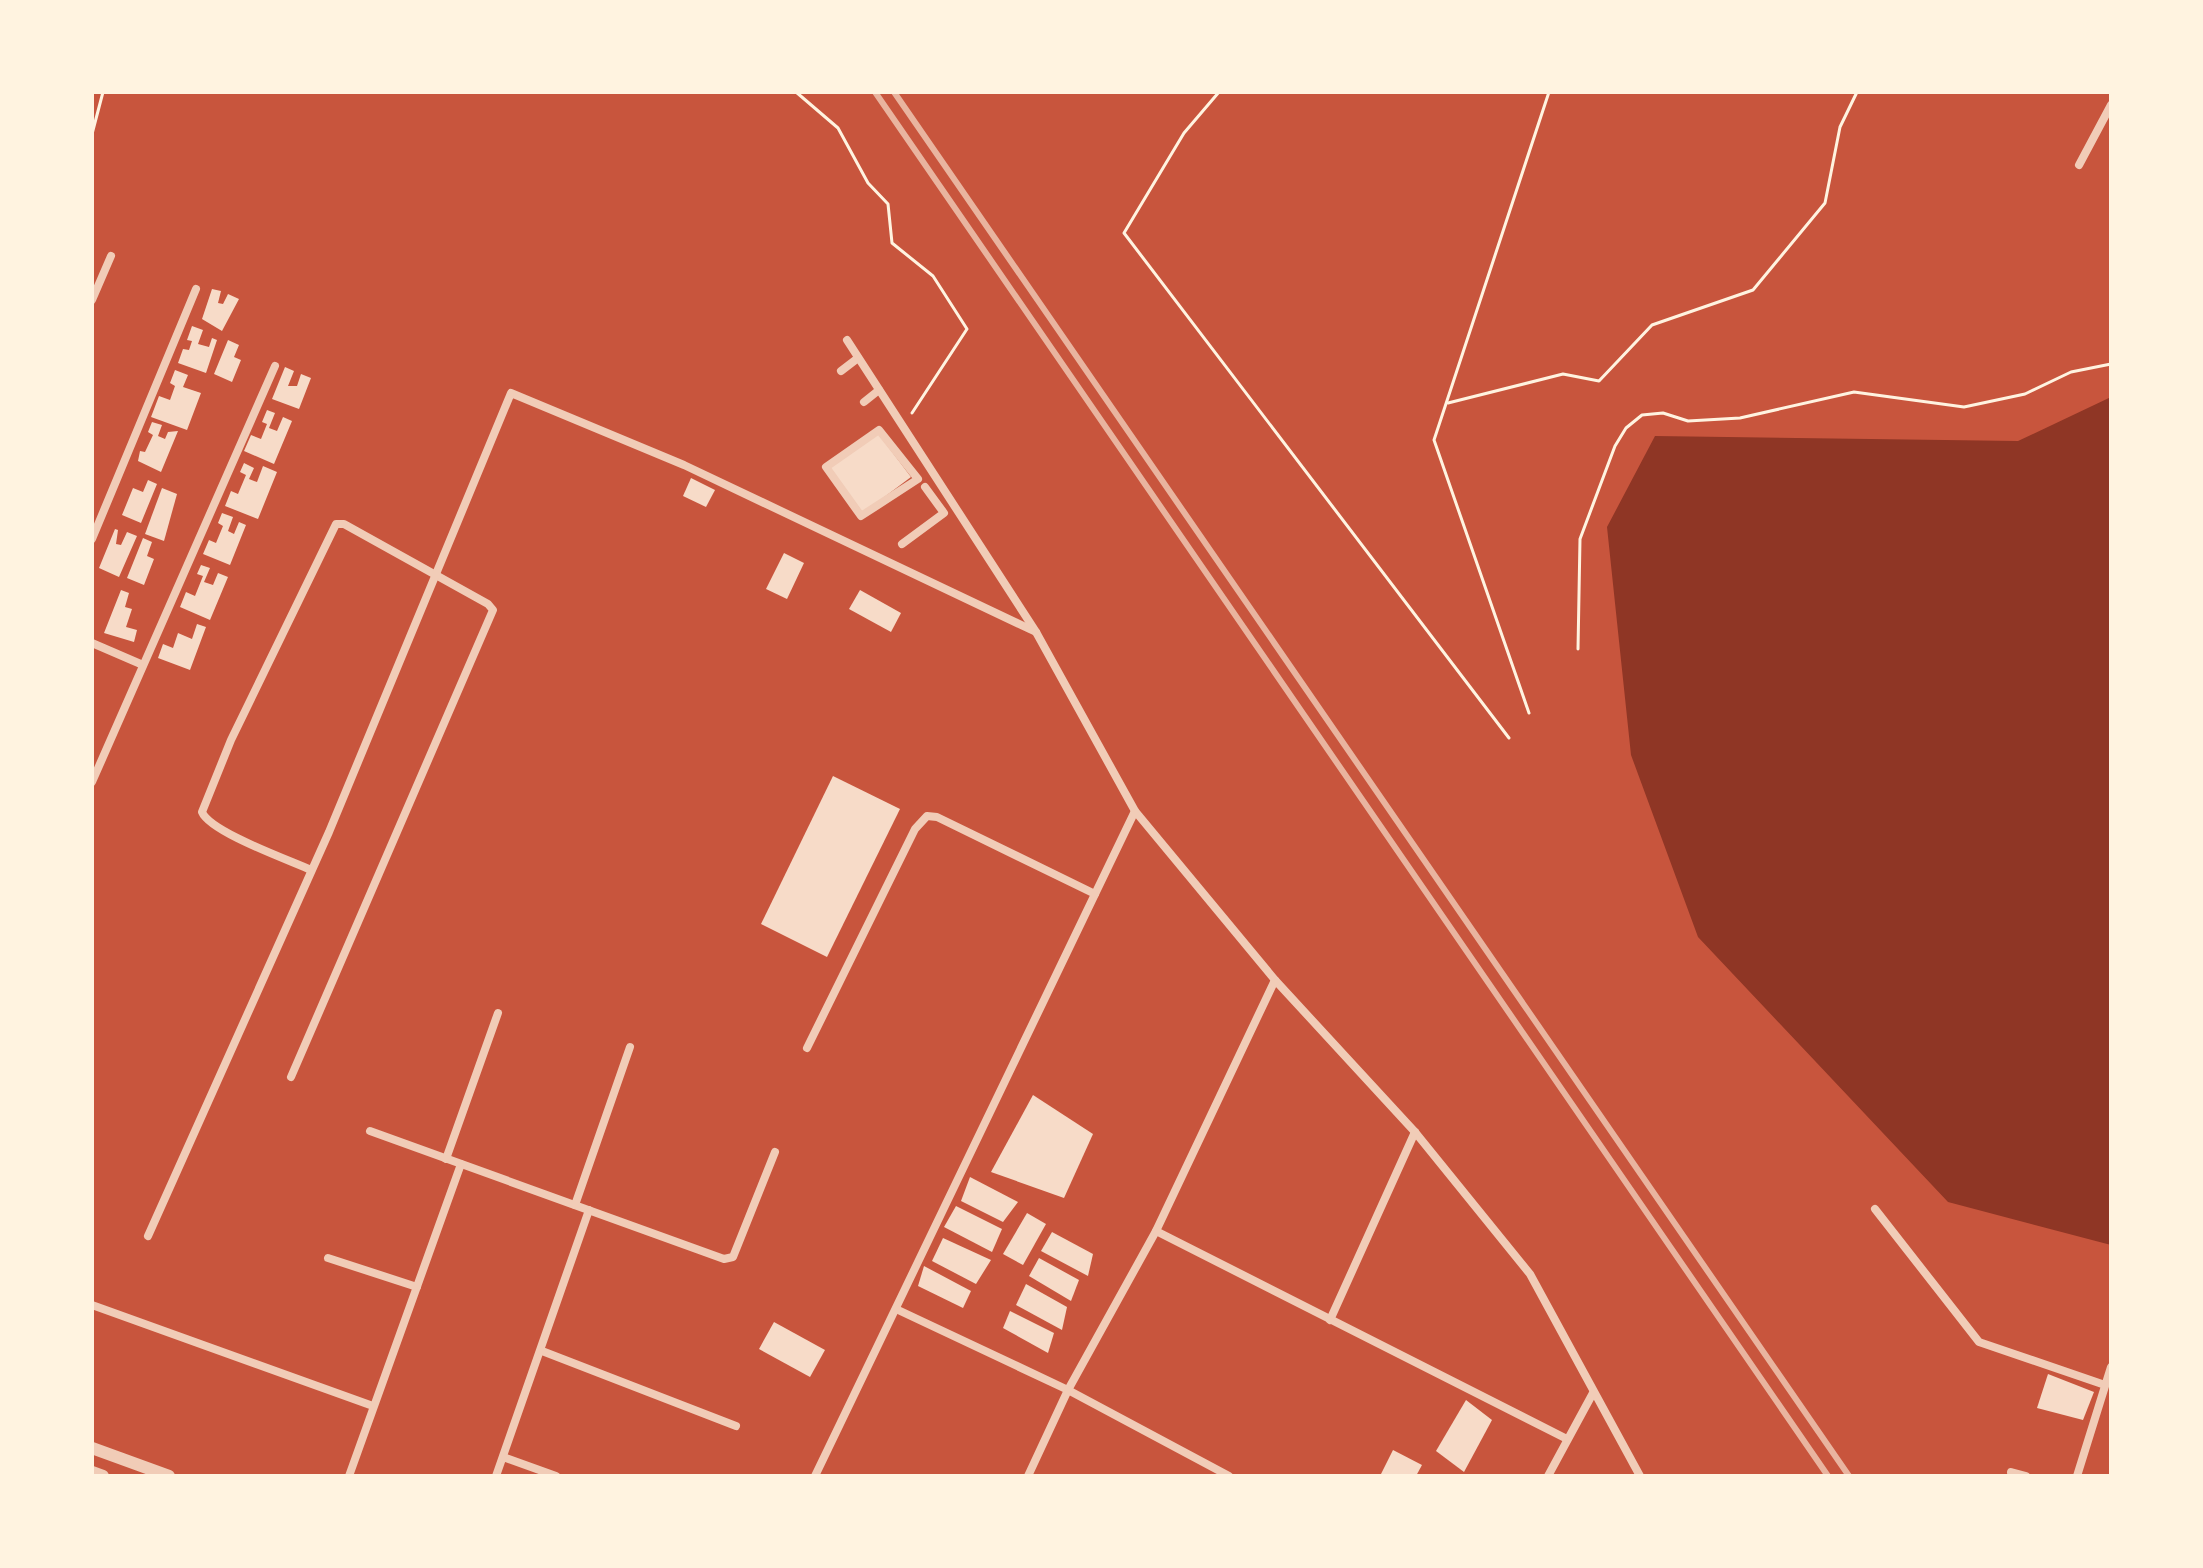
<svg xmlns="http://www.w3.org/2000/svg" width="2203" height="1568" viewBox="0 0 2203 1568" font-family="Raleway,sans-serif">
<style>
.water{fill:#8f3625}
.building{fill:#f7dbc8}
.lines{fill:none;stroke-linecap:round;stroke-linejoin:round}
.path{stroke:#fff3e0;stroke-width:3}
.minor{stroke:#f1ccb7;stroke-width:8}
.tertiary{stroke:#f1ccb7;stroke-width:12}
.rail{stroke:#e9b49f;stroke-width:6}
</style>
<rect width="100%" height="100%" fill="#c8553d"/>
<!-- water -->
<path class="water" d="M2111,397V1245L1948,1202L1698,937L1631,755L1607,527L1655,436L2018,441Z"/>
<!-- building -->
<g class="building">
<path d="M212,289L221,291L218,303L223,304L228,294L239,299L222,331L202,319Z"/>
<path d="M192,326L203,330L198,344L209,347L212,338L217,340L206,373L178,363L183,349L189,350L192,341L187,340Z"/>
<path d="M228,340L239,345L234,357L241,360L232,382L214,374Z"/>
<path d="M285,367L294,371L288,386H297L301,374L311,378L299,409L272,399Z"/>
<path d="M175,370L188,375L183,387L201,393L187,430L151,417L159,396L170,400L175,386L170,383Z"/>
<path d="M267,410L275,413L269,428L277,431L283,417L292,421L274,464L244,451L251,435L261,439L267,424L262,422Z"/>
<path d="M152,422L162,425L158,436L165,439L168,432L178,431L161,472L138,461L140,451L145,452L153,435L148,432Z"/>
<path d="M877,432L911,477L863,513L829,467Z"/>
<path d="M244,463L254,468L249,479L257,482L263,466L277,472L258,519L225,506L231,491L238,494L246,475L240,472Z"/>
<path d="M691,478L715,490L706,507L683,496Z"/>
<path d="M148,480L157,484L141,523L122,515L133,488L143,492Z"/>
<path d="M162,488L177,494L164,541L145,534Z"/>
<path d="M222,513L233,517L228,531L234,534L239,522L246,525L230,565L203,554L209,540L216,543L223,526L218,523Z"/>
<path d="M115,529L118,530L116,544L121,545L127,532L137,536L119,577L99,568Z"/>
<path d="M143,538L152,542L147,556L154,559L144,585L127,578Z"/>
<path d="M784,553L804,563L787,599L766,589Z"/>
<path d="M201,565L210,568L204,582L213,585L218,573L228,577L210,620L180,607L186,592L195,596L203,576L197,574Z"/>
<path d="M121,590L129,593L125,607L132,609L126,627L137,630L134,642L104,633Z"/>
<path d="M860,590L901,613L891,632L849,609Z"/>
<path d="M197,624L206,627L190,670L158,658L163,644L173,648L178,633L192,639Z"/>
<path d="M833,776L900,809L827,957L761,924Z"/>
<path d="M1033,1095L1093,1134L1064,1198L991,1172Z"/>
<path d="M970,1177L1018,1202L1003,1222L961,1201Z"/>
<path d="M956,1206L1002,1229L992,1252L944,1227Z"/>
<path d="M1027,1213L1046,1224L1023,1265L1003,1254Z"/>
<path d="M1052,1232L1093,1254L1088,1276L1041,1251Z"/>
<path d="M943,1238L991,1260L976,1284L932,1261Z"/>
<path d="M1039,1258L1079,1280L1071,1301L1029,1276Z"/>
<path d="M924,1266L971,1291L963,1308L918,1286Z"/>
<path d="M1026,1284L1067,1307L1062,1330L1016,1305Z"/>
<path d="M1010,1311L1054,1333L1048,1353L1003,1328Z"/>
<path d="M774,1322L825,1350L810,1377L759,1349Z"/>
<path d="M2048,1374L2094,1392L2083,1420L2037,1408Z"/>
<path d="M1466,1400L1492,1420L1464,1472L1436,1451Z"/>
<path d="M1393,1450L1422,1465L1416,1476H1380Z"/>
</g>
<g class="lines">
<!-- path -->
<g class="path">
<path d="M796,92L838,128L868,183L888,204L892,243L933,276L967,329L912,413"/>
<path d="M1219,92L1184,133L1124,233L1509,738"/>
<path d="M92,134L103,92"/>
<path d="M1448,403L1563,374L1599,381L1652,325L1753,290L1825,203L1840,127L1857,92"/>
<path d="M1578,649L1580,539L1615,446L1626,428L1642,415L1663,413L1688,421L1740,418L1854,392L1964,407L2025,394L2071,372L2111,364"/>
<path d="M1529,713L1434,440L1549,92"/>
</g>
<!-- minor -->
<g class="minor">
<path d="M2079,165L2111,105"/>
<path d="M92,300L111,256"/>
<path d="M847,340L1036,632L1135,811L1275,980L1415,1132L1530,1274L1640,1476"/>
<path d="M841,371L858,358"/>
<path d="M864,402L879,390"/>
<path d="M879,430L918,479L861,516L826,467Z"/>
<path d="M92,539L196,289"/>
<path d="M902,544L944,513L925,487"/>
<path d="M92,643L143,665"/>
<path d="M92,782L275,366"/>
<path d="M807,1048L915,829L927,816L937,817L1095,894"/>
<path d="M291,1077L493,610L488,604L344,524H336L231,740L202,812C210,832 289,860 311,870"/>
<path d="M370,1131L724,1259L733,1257L775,1152"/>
<path d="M446,1159L498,1013"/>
<path d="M575,1205L630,1047"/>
<path d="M1875,1209L1979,1342L2105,1385"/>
<path d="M1156,1231L1567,1439"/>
<path d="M148,1236L329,832L511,393L684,465L1036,632"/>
<path d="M328,1258L417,1287"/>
<path d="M92,1305L373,1406"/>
<path d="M896,1309L1068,1390L1229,1476"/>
<path d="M1330,1320L1415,1132"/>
<path d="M542,1351L736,1426"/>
<path d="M503,1457L556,1476"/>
<path d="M2011,1472L2026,1476"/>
<path d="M349,1476L461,1164"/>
<path d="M496,1476L589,1210"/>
<path d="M815,1476L1135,811"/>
<path d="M1028,1476L1068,1390L1156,1231L1275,980"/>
<path d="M1548,1476L1593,1393"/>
<path d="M2077,1476L2111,1367"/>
</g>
<!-- tertiary -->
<g class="tertiary">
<path d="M92,1448L169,1476"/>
<path d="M92,1472L103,1476"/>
</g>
<!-- rail -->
<g class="rail">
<path d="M875,92L1828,1476"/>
<path d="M894,92L1849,1476"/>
</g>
</g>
<!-- border -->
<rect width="2203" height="1568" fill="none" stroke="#fff3e0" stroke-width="188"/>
</svg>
